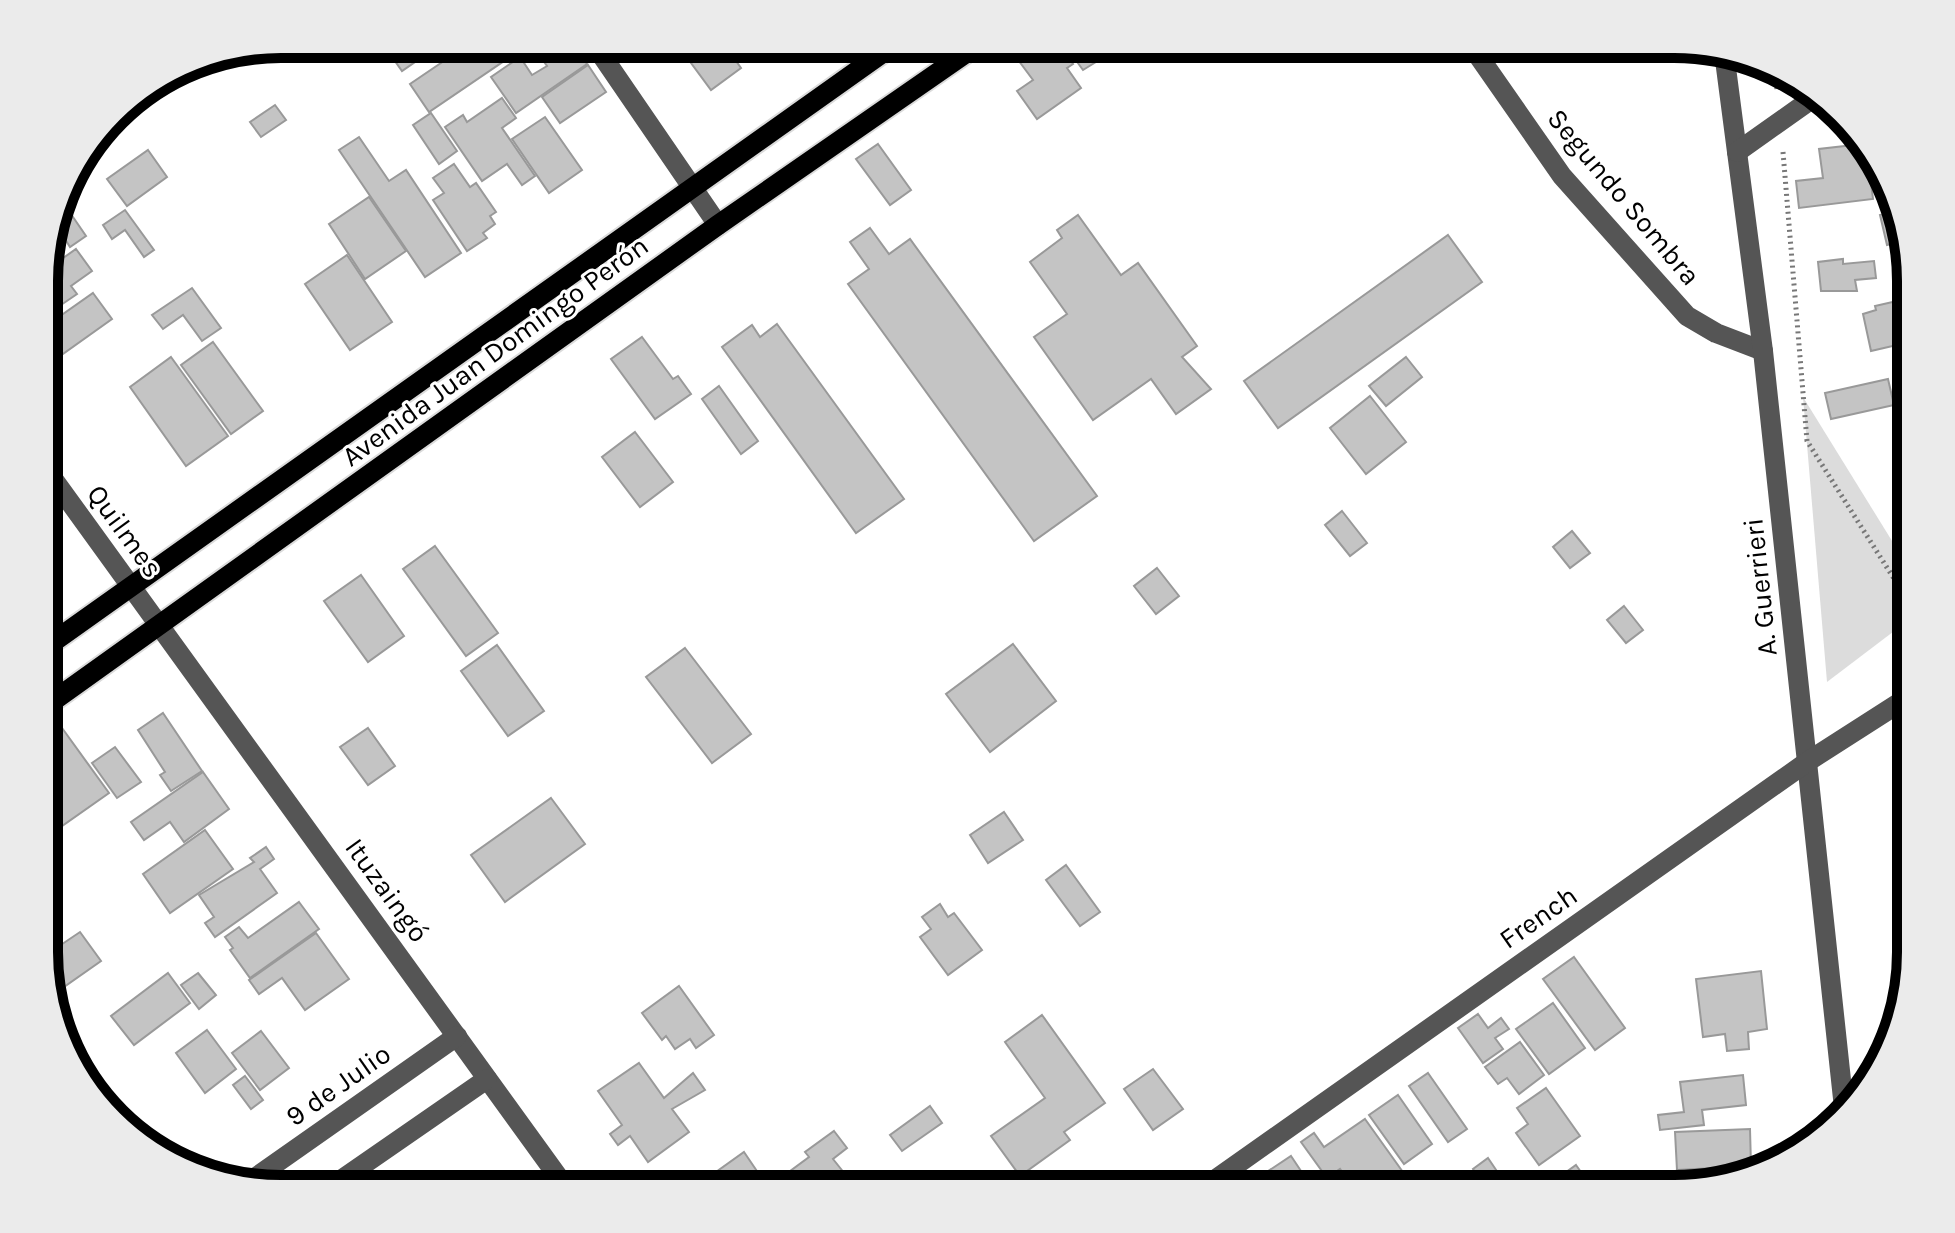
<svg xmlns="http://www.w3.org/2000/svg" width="1955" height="1233" viewBox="0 0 1955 1233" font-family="Karla,sans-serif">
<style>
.green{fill:#dcdcdc}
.building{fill:#c4c4c4;stroke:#999;stroke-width:2}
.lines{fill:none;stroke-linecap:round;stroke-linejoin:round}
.major-casing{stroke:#dbdbdb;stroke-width:24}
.path{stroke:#777;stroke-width:5;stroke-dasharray:2 4;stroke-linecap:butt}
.minor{stroke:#555;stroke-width:20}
.major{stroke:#000;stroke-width:20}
.labels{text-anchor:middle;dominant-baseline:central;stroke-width:6;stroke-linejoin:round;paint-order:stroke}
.street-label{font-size:28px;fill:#000;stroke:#fff}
.rim{fill:none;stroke:#000;stroke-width:10}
</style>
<rect width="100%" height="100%" fill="#fff"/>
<!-- green -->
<path class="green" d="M1803,397L1910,570V619L1827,682Z"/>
<!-- building -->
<g class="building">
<path d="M405,44H441L402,71L390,54Z"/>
<path d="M469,44H529L429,112L410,84Z"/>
<path d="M539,44H573L587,64L516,113L491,77L520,57L532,75L547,66L534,48Z"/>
<path d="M677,44H724L741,68L711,90Z"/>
<path d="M1033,44H1059L1073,64L1067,68L1081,88L1037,119L1017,91L1033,80L1016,57Z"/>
<path d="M1064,44H1125L1083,70Z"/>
<path d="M588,65L606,92L560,123L542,97Z"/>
<path d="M502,98L516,118L502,128L535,176L522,185L507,164L482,181L445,127L463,115L467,122Z"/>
<path d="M275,105L286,120L261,137L250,122Z"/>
<path d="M431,113L457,151L439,164L413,125Z"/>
<path d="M545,117L582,170L549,193L512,139Z"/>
<path d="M359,137L389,181L406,170L461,253L425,277L339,150Z"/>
<path d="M878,144L911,190L890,205L856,159Z"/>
<path d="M1862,144L1867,150L1873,199L1799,208L1796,181L1823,178L1819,149Z"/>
<path d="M148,150L167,177L127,206L107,179Z"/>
<path d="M454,164L470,187L476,183L496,212L490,216L495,224L483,233L487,238L467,251L433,200L444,193L433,178Z"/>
<path d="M369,197L406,251L365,279L329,224Z"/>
<path d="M125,210L154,250L144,257L125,230L112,239L103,225Z"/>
<path d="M1894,212L1908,259L1899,261L1895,243L1887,245L1880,215Z"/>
<path d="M1078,215L1121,275L1138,263L1197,346L1182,357L1211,389L1176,414L1151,379L1093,420L1034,337L1067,314L1030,262L1062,238L1057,230Z"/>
<path d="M73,217L86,236L70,247L58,228Z"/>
<path d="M870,228L889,254L910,239L1097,496L1034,541L848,284L869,269L850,242Z"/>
<path d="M1448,235L1482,282L1278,428L1244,381Z"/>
<path d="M50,237L61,253L46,263V251Z"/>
<path d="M76,249L92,271L71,286L77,294L61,305L55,297L46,304V270Z"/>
<path d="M347,255L392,322L350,350L305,284Z"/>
<path d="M1843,259V264L1874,261L1876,278L1855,280L1857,291H1821L1818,262Z"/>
<path d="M192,288L221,328L202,341L183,315L163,329L152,315Z"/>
<path d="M93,293L112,319L60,356L46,336V326Z"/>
<path d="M1910,298V342L1871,351L1863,314L1876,310L1875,306Z"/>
<path d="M777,324L904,499L856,533L722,347L752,325L760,337Z"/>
<path d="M642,337L673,379L678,376L691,394L655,419L611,359Z"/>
<path d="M213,342L263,411L231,434L181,365Z"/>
<path d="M171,357L228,436L186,466L130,387Z"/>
<path d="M1406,357L1422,377L1386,406L1369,386Z"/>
<path d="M1888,379L1894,405L1831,419L1825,393Z"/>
<path d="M719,386L758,441L741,454L702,399Z"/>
<path d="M1370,396L1406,442L1366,474L1330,428Z"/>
<path d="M635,432L673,482L640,507L602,457Z"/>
<path d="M1342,511L1367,543L1350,556L1325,525Z"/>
<path d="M1572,531L1590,553L1570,568L1553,547Z"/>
<path d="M435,546L498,633L466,656L403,569Z"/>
<path d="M1157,568L1179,596L1156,614L1134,586Z"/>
<path d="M361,575L404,636L368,662L324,601Z"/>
<path d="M1624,606L1643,630L1626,643L1607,620Z"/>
<path d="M1013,644L1056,701L990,752L946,694Z"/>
<path d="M497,645L544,711L508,736L461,671Z"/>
<path d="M685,648L751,734L712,763L646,677Z"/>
<path d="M163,713L202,771L171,791L160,775L165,772L138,730Z"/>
<path d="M57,721L109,793L62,826L46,804V729Z"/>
<path d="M368,728L395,766L368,785L340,747Z"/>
<path d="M115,747L141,782L117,798L92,763Z"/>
<path d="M203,772L229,809L184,842L170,822L144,840L131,822Z"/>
<path d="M551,798L585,844L505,902L471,855Z"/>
<path d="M1004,812L1023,840L988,863L970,835Z"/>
<path d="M205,830L233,869L170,913L143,874Z"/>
<path d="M266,847L274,859L260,869L277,893L215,937L205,923L214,917L199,895L254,862L250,858Z"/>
<path d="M1066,865L1100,912L1080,926L1046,880Z"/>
<path d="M299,902L319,929L250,978L230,950L233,948L225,937L239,927L248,938Z"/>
<path d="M940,904L948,917L954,913L982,950L948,975L920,937L931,929L922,917Z"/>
<path d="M80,932L101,961L61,989L46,968V955Z"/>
<path d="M316,933L349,979L305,1010L282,978L259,994L249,980Z"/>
<path d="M1574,957L1625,1028L1595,1050L1543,979Z"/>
<path d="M1761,971L1767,1029L1748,1032L1749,1049L1727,1051L1725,1034L1703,1037L1696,979Z"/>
<path d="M168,973L190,1003L134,1045L111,1016Z"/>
<path d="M198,973L216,995L199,1009L181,985Z"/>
<path d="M679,986L714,1035L696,1048L690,1039L675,1049L666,1036L662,1040L642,1013Z"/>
<path d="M1553,1003L1585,1048L1549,1074L1516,1029Z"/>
<path d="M1478,1014L1488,1028L1501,1018L1509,1029L1495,1038L1503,1049L1483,1063L1458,1028Z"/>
<path d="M1042,1015L1105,1103L1064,1132L1070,1140L1020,1176L991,1136L1045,1098L1005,1042Z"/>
<path d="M207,1030L236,1069L205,1093L176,1053Z"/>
<path d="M261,1031L289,1068L260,1090L232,1053Z"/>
<path d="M1520,1042L1544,1075L1519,1094L1507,1078L1498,1084L1485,1067Z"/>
<path d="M639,1063L664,1098L693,1073L705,1090L672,1109L689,1132L648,1162L630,1136L618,1145L610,1134L622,1125L598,1091Z"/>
<path d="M1153,1069L1183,1109L1153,1130L1124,1089Z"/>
<path d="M1428,1073L1467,1129L1448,1142L1409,1086Z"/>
<path d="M1743,1075L1746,1105L1702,1110L1704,1125L1660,1130L1658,1115L1684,1112L1680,1082Z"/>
<path d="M245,1076L263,1100L251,1109L233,1085Z"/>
<path d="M1546,1088L1580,1136L1539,1165L1516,1133L1528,1124L1517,1108Z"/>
<path d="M1398,1095L1432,1144L1404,1164L1369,1115Z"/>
<path d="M930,1106L942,1123L902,1151L890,1135Z"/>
<path d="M1365,1119L1415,1189H1354L1340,1169L1327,1178L1301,1142L1314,1133L1324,1147Z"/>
<path d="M1750,1129L1751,1166L1677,1170L1675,1132Z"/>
<path d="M834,1131L847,1148L833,1159L849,1179L836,1189L830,1184L823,1189H779L774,1183L809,1157L805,1152Z"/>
<path d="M744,1152L767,1186L763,1189H707L702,1182Z"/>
<path d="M1291,1156L1313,1189H1245L1244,1187Z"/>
<path d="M1488,1158L1509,1189H1486L1473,1169Z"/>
<path d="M1576,1165L1593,1189H1555L1551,1183Z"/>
<path d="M1472,1173L1483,1189H1459L1456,1184Z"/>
<path d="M1534,1174L1545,1189H1513Z"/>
</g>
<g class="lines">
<defs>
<g id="major">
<path d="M46,647L895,44"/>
<path d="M46,706L718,225L979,44"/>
</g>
</defs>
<!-- major casing -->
<use href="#major" class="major-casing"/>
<!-- path -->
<g class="path">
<path d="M1776,75L1777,90"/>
<path d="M1783,152L1807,441L1910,604"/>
</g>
<!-- minor -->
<g class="minor">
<path d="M594,44L718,225"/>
<path d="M1470,44L1562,176L1687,316L1716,333L1763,351"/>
<path d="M1725,60L1763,351L1844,1108"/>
<path d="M1737,152L1816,96"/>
<path d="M46,469L567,1189"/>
<path d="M252,1180L457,1036"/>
<path d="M328,1189L487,1079"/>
<path d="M1202,1189L1807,762L1910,696"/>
</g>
<!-- major -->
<use href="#major" class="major"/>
</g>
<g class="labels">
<!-- street labels -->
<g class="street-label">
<text transform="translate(1624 197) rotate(50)">Segundo Sombra</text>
<text transform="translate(495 351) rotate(-36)">Avenida Juan Domingo Perón</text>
<text transform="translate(125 531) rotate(54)">Quilmes</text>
<text transform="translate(1760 587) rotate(-96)">A. Guerrieri</text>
<text transform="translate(387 890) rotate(54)">Ituzaingó</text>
<text transform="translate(1538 917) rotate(-35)">French</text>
<text transform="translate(338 1085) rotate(-35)">9 de Julio</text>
</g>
</g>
<!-- crop -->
<path d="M0 0H1955V1233H0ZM281 58H1674A223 223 0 0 1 1897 281V952A223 223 0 0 1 1674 1175H281A223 223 0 0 1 58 952V281A223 223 0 0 1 281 58Z" fill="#ebebeb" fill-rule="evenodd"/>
<path class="rim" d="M281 58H1674A223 223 0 0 1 1897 281V952A223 223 0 0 1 1674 1175H281A223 223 0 0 1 58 952V281A223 223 0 0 1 281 58Z"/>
</svg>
